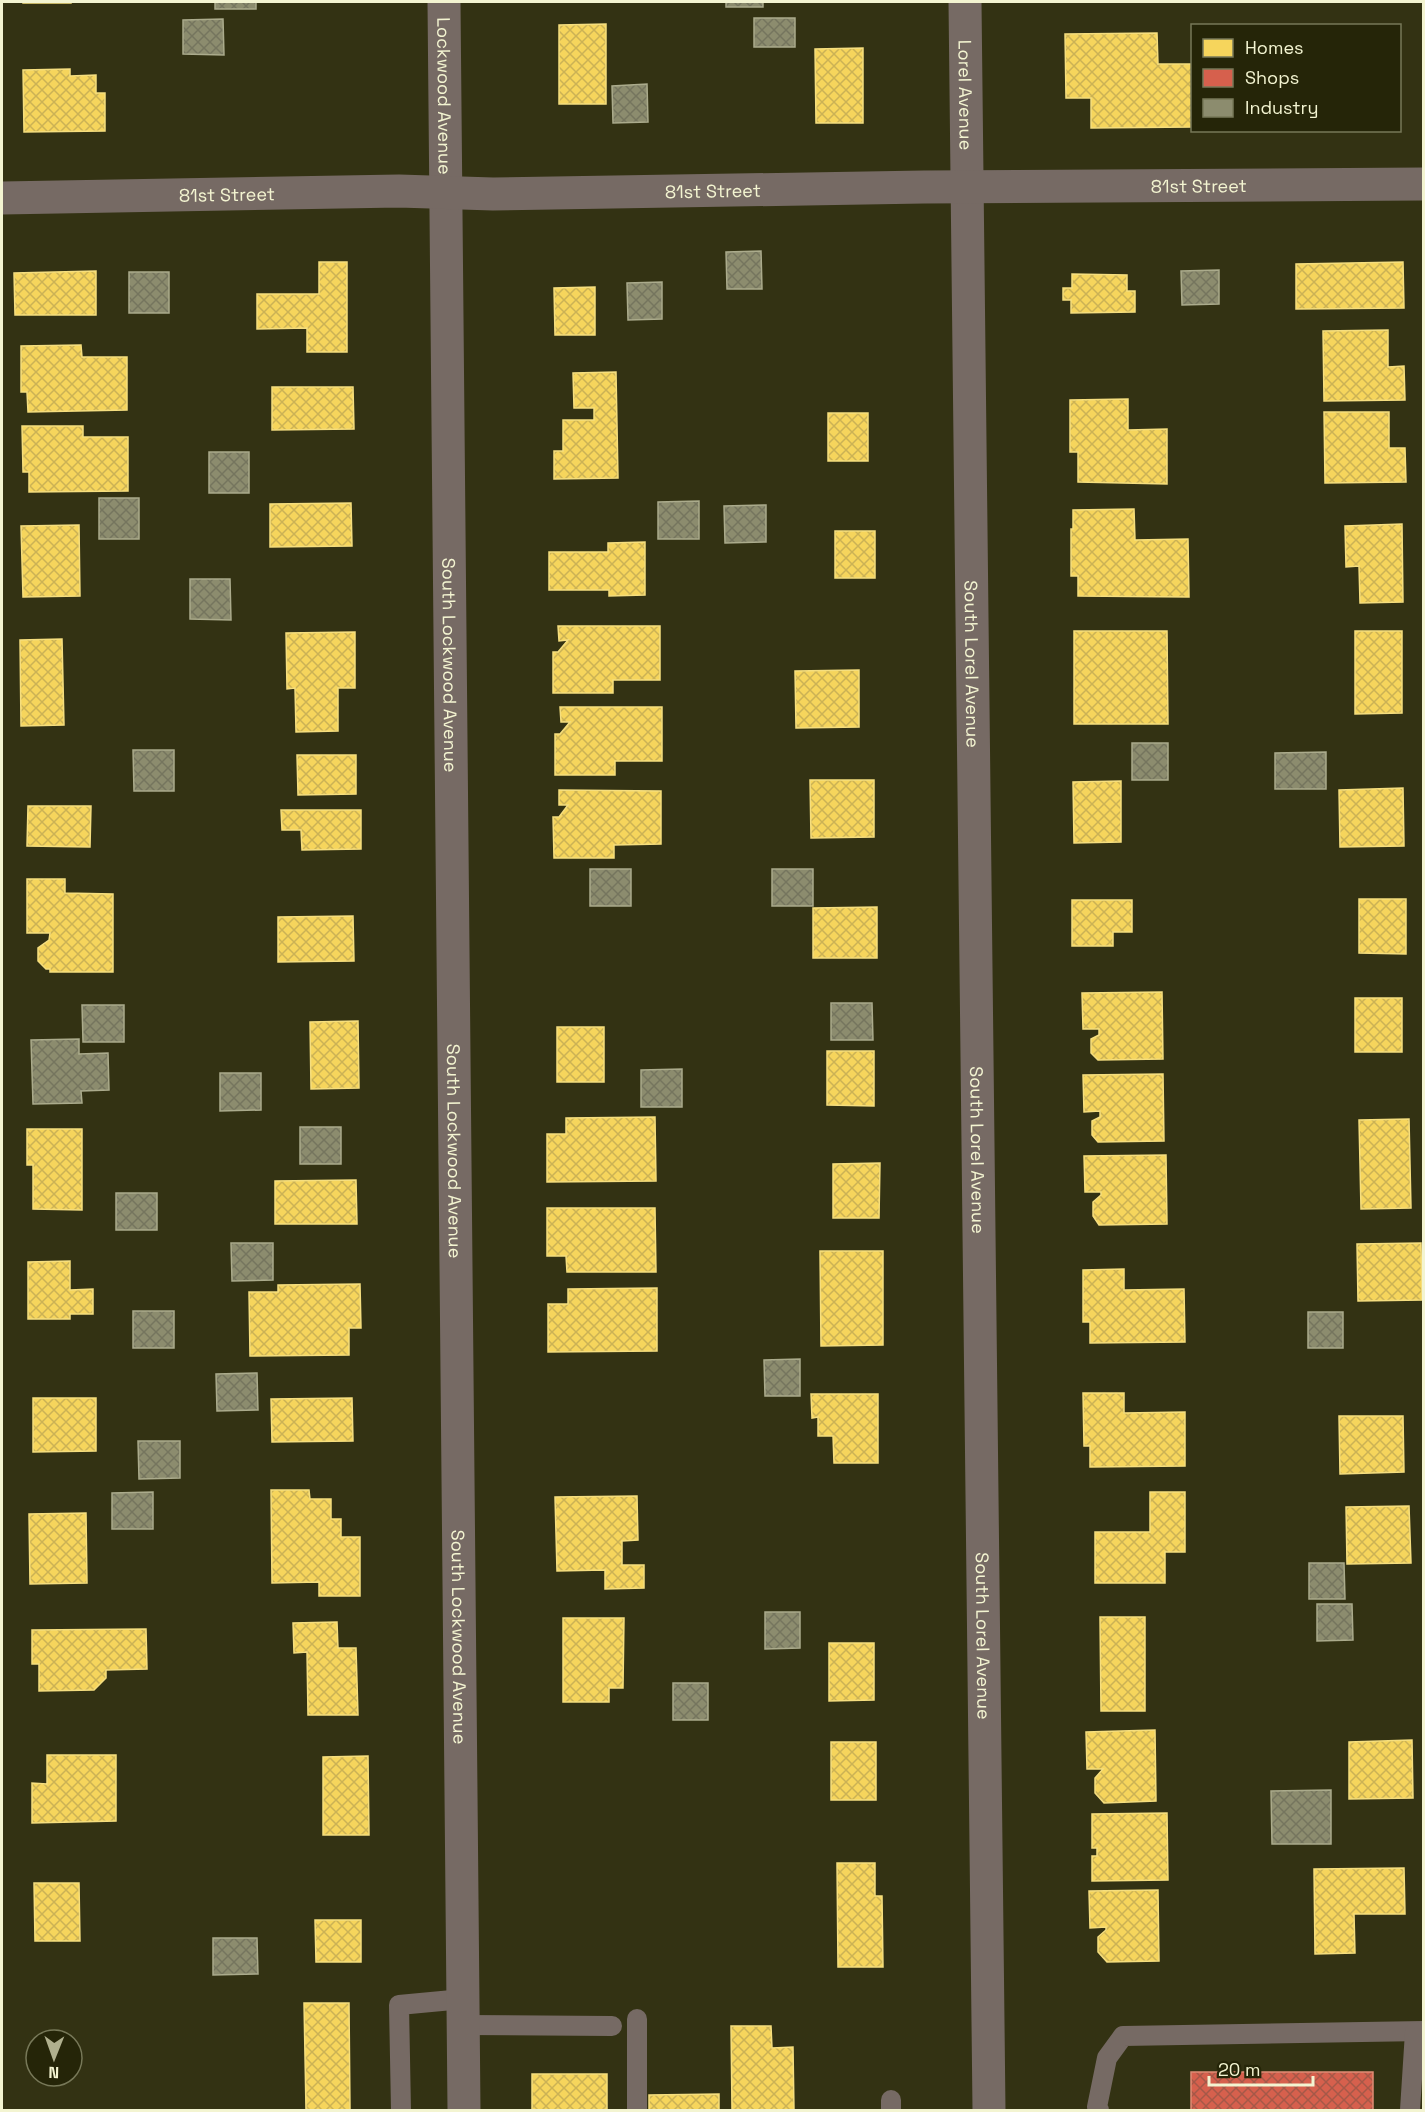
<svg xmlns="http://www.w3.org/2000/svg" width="1425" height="2112" viewBox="0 0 1425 2112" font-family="'Space Grotesk',sans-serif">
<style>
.homes{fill:url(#homes-cross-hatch);stroke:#f5de7f;stroke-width:1.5}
.shops{fill:url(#shops-cross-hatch);stroke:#df8c75;stroke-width:1.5}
.industry{fill:url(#industry-cross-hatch);stroke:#abab8c;stroke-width:1.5}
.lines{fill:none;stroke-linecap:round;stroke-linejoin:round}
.lane{stroke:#766a64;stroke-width:20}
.street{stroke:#766a64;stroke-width:33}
.labels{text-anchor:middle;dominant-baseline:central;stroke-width:6;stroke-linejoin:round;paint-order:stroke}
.street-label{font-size:18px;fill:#f3f4d1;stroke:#252508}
</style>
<defs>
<pattern id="homes-cross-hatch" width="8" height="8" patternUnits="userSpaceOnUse" patternTransform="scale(1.5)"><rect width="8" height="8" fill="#f6d55c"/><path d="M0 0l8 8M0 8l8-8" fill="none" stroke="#cbb255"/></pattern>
<pattern id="shops-cross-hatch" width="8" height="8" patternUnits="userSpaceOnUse" patternTransform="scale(1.5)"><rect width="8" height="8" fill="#d6604d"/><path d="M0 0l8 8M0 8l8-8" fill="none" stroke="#a55848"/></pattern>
<pattern id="industry-cross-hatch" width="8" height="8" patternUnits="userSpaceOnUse" patternTransform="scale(1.5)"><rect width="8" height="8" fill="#8c8c6e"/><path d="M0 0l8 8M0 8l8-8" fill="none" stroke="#75755e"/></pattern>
</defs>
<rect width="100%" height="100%" fill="#333213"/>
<!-- homes -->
<g class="homes">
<rect x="23" y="2" width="48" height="1"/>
<path d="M606,24V104H559V25Z"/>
<path d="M1157,33L1158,64H1192V127L1091,128V98H1066L1065,34Z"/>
<path d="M863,48V123H816L815,49Z"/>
<path d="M70,69V76L96,75V93H105V131L24,132L23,70Z"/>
<path d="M319,262H347V352H307V328L257,329V294H319Z"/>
<path d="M1403,262L1404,308L1296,309V264Z"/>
<path d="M96,271V315H15L14,273Z"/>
<path d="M1072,274L1127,275V291H1135V312L1071,313V300H1063V288H1072Z"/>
<path d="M595,287V335H555L554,288Z"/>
<path d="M1388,330V367L1404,366L1405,400L1324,401L1323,331Z"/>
<path d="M81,345L82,357H127V410L28,412L27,392H21V346Z"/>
<path d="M616,372L618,478L554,479V451H563V420H594V408H574L573,373Z"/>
<path d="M272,387H353L354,429L272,430Z"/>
<path d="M1128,399V430L1167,429V484L1078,482V452H1070V400Z"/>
<path d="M1324,412H1389V448H1405L1406,482L1325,483Z"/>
<rect x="828" y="413" width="40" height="48"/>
<path d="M22,426H83V437H128V491L29,492V472H23Z"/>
<path d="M351,503L352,546L270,547V504Z"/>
<path d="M1134,509L1135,540L1188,539L1189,597L1078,596V576H1071V529H1073V510Z"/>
<path d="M1402,524L1403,602L1360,603L1359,566L1346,567L1345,526Z"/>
<path d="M79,525L80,596L23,597L21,526Z"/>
<rect x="835" y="531" width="40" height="47"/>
<path d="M645,542V595L609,596V590H549V552H608V543Z"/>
<path d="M558,626H660V680H613V693H553V652H558L568,640L559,641Z"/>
<path d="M1074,631H1167L1168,724H1074Z"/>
<path d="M1355,631H1402V713L1355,714Z"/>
<path d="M355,632V688H338V731L296,732L295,688L287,689L286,633Z"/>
<path d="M62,639L64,725L21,726L20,640Z"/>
<path d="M859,670V727L796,728L795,671Z"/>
<path d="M560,707H662V761H615V775H555V734H560L570,722H561Z"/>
<path d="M297,755H356V794L298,795Z"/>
<path d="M810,780H874V837L811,838Z"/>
<path d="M1121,781V842L1074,843L1073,782Z"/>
<path d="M1403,788L1404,846L1340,847L1339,790Z"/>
<path d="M559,790L661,791V844L614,845V858H554L553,817H559L568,805H559Z"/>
<path d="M28,806H91L90,847L27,846Z"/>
<path d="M281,810H361V849L302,850L301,830H282Z"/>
<path d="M27,879H65V893L113,894V972H50V969H46L38,961V948L49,940L50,933H27Z"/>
<path d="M1359,899H1406V954L1359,953Z"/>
<path d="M1072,900H1132V932H1113V946H1072Z"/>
<path d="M877,907V958H813V908Z"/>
<path d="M353,916L354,961L278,962V917Z"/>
<path d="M1162,992L1163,1059L1098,1060L1091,1053V1039L1099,1035V1029H1083L1082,993Z"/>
<rect x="1355" y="998" width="47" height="54"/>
<path d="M358,1021L359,1088L311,1089L310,1022Z"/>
<rect x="557" y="1027" width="47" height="55"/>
<path d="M827,1051H874V1106L827,1105Z"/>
<path d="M1163,1074L1164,1141L1098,1142L1092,1135V1121L1100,1117V1111L1084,1112L1083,1075Z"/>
<path d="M655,1117L656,1181L547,1182V1134H566V1118Z"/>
<path d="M1409,1119L1411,1208L1361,1209L1359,1120Z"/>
<path d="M27,1129H82V1210L33,1209V1165H27Z"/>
<path d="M1166,1155L1167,1224L1099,1225L1093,1216V1202L1101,1195V1192H1085L1084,1156Z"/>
<path d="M880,1163L879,1218H833V1164Z"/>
<path d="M356,1180L357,1224H275V1181Z"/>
<path d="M547,1208H655L656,1272H567L566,1256H547Z"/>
<path d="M1421,1243L1422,1300L1358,1301L1357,1244Z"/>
<path d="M820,1251H883V1345L821,1346Z"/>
<path d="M70,1261V1290L93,1289V1314H70V1319H28V1262Z"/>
<path d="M1124,1269V1290L1184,1289L1185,1342L1090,1343V1322H1083V1270Z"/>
<path d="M360,1284L361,1328H349V1355L250,1356L249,1292H278V1285Z"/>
<path d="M657,1288V1351L548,1352V1304H568V1289Z"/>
<path d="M1083,1393H1124V1413L1185,1412V1466L1090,1467V1446H1084Z"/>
<path d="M811,1394H878V1463H834L833,1436H818V1417L812,1418Z"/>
<path d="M33,1398H96V1451L33,1452Z"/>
<path d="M352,1398L353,1441L272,1442L271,1399Z"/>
<path d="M1339,1416H1403L1404,1472L1340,1474Z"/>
<path d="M271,1490H309L310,1499H331V1519H341V1537H360V1596H319V1582L272,1583Z"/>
<path d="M1150,1492H1185V1552H1165V1583H1095V1532H1150Z"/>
<path d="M637,1496L638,1540L622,1541V1565H644V1588L605,1589V1570L557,1571L555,1497Z"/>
<path d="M1409,1506L1411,1563L1347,1564L1346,1507Z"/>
<path d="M86,1513L87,1583L30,1584L29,1514Z"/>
<path d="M1100,1617H1145V1711H1101Z"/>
<path d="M563,1618H624L623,1688H609V1702H563Z"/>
<path d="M337,1622L338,1648H356L358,1715H308L307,1652L294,1653L293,1623Z"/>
<path d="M146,1629L147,1669L106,1670V1678L94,1690L39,1691V1664H32V1630Z"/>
<path d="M829,1643H874V1700L829,1701Z"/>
<path d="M1155,1730L1156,1801L1104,1803L1095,1793V1778L1103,1769H1087L1086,1732Z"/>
<path d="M1412,1740L1413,1798L1349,1799V1742Z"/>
<rect x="831" y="1742" width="45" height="58"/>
<path d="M47,1755H116V1821L32,1823V1783L47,1784Z"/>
<path d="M368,1756L369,1835H323V1757Z"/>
<path d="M1167,1813L1168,1880L1092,1881V1856H1097V1848H1092V1814Z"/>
<path d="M837,1863H875V1896H882L883,1967H838Z"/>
<path d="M1404,1868L1405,1914H1354L1355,1953L1315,1954L1314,1869Z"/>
<path d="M34,1883H79L80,1941H35Z"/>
<path d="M1158,1890L1159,1961L1107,1962L1098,1952V1937L1106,1930V1927L1090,1928L1089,1891Z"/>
<path d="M315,1920H361V1962H316Z"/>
<path d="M304,2003H349L350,2110H306Z"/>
<path d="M731,2026H771L772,2048L793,2047L794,2110H732Z"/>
<rect x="532" y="2074" width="75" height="36"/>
<path d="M719,2094V2110H649V2095Z"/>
</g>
<!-- shops -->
<rect class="shops" x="1191" y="2072" width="182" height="38"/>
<!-- industry -->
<g class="industry">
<rect x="215" y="2" width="41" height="7"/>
<rect x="726" y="2" width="37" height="5"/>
<rect x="754" y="18" width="41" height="29"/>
<path d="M223,19L224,55L183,54V20Z"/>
<path d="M647,84L648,122L613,123L612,86Z"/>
<path d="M761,251L762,289H727L726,252Z"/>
<path d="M1219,270V304L1182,305L1181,271Z"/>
<rect x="129" y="272" width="40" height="41"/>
<path d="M662,282V319L628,320L627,283Z"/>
<rect x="209" y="452" width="40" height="41"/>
<rect x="99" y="498" width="40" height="41"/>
<path d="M699,501V539H658V502Z"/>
<path d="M766,505V542L725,543L724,506Z"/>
<path d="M190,579H230L231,620L190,619Z"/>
<rect x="1132" y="743" width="36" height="37"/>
<path d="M133,750H174V791H134Z"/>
<path d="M1326,752V789H1275V753Z"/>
<rect x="590" y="869" width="41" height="37"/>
<rect x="772" y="869" width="41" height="37"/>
<path d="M831,1003H872L873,1040H831Z"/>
<path d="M82,1005H124V1042H83Z"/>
<path d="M79,1039V1054L108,1053L109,1090L81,1091L82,1103L33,1104L31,1040Z"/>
<path d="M682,1069V1107H641V1070Z"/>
<path d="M220,1073H261V1110L220,1111Z"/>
<rect x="300" y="1127" width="41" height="37"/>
<rect x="116" y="1193" width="41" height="37"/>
<path d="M231,1243H273V1280L232,1281Z"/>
<rect x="133" y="1311" width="41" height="37"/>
<rect x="1308" y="1312" width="35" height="36"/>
<path d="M800,1359V1396H765L764,1360Z"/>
<path d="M257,1373L258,1410L217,1411L216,1374Z"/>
<path d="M138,1441H180V1478L139,1479Z"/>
<path d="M153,1492V1529H112V1493Z"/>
<path d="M1309,1563H1344L1345,1599H1309Z"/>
<path d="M1317,1604H1352L1353,1640L1317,1641Z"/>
<path d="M765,1612H800V1648L765,1649Z"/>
<rect x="673" y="1683" width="35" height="37"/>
<path d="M1331,1790V1844H1272L1271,1791Z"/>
<path d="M213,1938H257L258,1974L213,1975Z"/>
</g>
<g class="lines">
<!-- lane -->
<g class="lane">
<path d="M637,2019V2110"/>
<path d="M463,2025L612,2026"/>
<path d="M891,2100V2110"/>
<path d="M401,2110L399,2005L463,1999"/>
<path d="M1099,2110L1097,2107L1107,2058L1123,2036L1424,2031"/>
<path d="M1410,2110L1415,2032"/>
</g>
<!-- street -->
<g class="street">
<path id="s1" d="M444,2L464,2110"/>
<path id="s2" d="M965,2L989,2110"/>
<path id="s3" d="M2,198L399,191L493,194L924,187L1424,184"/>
</g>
</g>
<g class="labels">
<!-- street labels -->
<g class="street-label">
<text stroke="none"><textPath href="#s2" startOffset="93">Lorel Avenue</textPath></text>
<text stroke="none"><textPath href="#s1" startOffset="94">Lockwood Avenue</textPath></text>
<text stroke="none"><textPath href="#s3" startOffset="1197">81st Street</textPath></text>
<text stroke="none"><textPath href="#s3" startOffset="711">81st Street</textPath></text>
<text stroke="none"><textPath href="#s3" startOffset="225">81st Street</textPath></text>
<text stroke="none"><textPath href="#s2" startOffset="662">South Lorel Avenue</textPath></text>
<text stroke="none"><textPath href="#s1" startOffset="663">South Lockwood Avenue</textPath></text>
<text stroke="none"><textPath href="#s2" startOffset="1148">South Lorel Avenue</textPath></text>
<text stroke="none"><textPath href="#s1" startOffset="1149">South Lockwood Avenue</textPath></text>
<text stroke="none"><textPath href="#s2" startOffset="1634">South Lorel Avenue</textPath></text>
<text stroke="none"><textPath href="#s1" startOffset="1635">South Lockwood Avenue</textPath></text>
</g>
</g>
<!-- border -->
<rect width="1425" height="2112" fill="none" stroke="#f3f4d1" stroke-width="6"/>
<!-- legend -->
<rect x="1191" y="24" width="210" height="108" fill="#252508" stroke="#777858" stroke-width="1.5"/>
<rect x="1203" y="39" width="30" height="18" fill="#f6d55c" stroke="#777858" stroke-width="1.5"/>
<text x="1245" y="54" font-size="18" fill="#f3f4d1">Homes</text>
<rect x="1203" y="69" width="30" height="18" fill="#d6604d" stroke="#777858" stroke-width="1.5"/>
<text x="1245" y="84" font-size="18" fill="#f3f4d1">Shops</text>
<rect x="1203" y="99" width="30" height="18" fill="#8c8c6e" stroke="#777858" stroke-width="1.5"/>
<text x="1245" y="114" font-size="18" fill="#f3f4d1">Industry</text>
<!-- north arrow -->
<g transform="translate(54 2058) rotate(181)"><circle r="28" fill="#252508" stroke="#777858" stroke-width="1.5"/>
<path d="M0-4.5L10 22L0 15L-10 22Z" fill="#b0b08e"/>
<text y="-9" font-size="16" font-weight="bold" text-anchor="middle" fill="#f3f4d1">N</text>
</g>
<!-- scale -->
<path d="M1209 2076v9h104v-9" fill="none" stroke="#f3f4d1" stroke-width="3"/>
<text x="1218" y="2076" font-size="18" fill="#f3f4d1" stroke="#252508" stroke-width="4.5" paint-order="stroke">20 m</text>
</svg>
